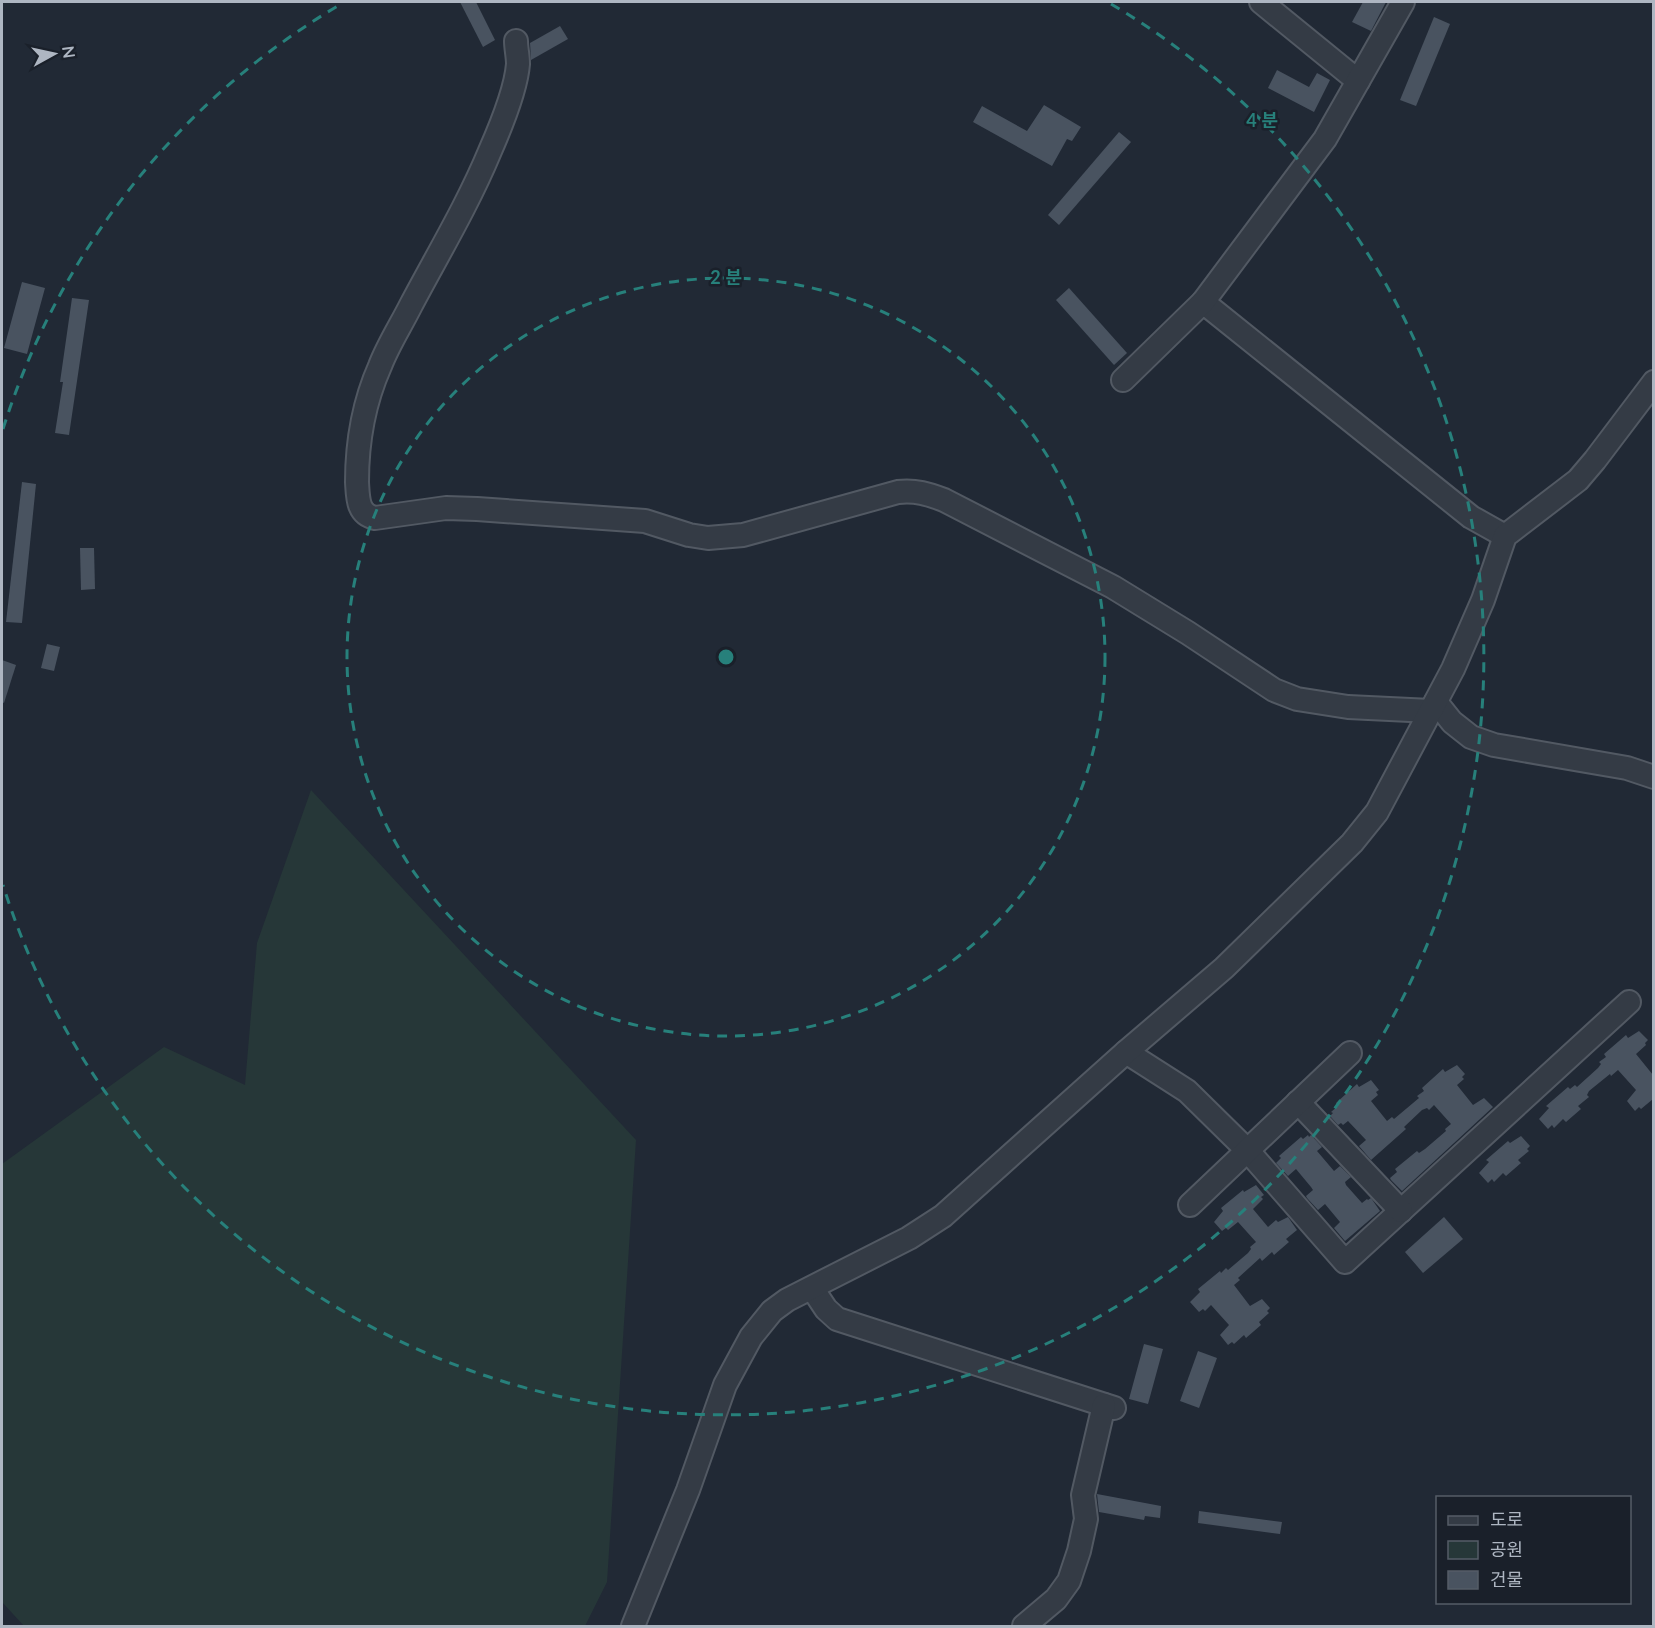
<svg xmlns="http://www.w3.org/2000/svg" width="1655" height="1628" viewBox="0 0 1655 1628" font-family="Lato,'Noto Sans KR',sans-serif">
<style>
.green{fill:#263738}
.building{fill:#495360}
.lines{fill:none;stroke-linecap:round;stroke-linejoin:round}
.minor-casing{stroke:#525963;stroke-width:26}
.minor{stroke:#343b45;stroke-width:22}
.ring{fill:none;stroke:#27807b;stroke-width:3;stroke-dasharray:10 8}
.centre{fill:#27807b;stroke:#1a202a;stroke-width:3}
.ring-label{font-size:18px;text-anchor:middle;font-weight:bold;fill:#27807b;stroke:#1a202a;stroke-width:5;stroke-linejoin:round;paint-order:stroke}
</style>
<rect width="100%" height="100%" fill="#212935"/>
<!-- green -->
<path class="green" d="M311,790L636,1140L607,1582L585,1626H24L2,1602V1164L164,1047L245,1085L257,943Z"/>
<!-- building -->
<g class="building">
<path d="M460,2H476L495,40L483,47Z"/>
<path d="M1363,2H1386L1371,31L1352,22Z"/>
<path d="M1434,17L1450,24L1416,106L1400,100Z"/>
<path d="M560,26L568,39L531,60L530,43Z"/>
<path d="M1277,70L1309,87L1317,73L1330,80L1314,112L1268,88Z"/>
<path d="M1044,105L1081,127L1072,141L1067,139L1052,166L973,122L982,106L1027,131Z"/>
<path d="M1119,132L1131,142L1059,225L1048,215Z"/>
<path d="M22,282L45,288L27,354L4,348Z"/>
<path d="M1069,288L1127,353L1114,365L1056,300Z"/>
<path d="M72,298L89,300L69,435L55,433L63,382H60Z"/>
<path d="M22,482L36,484L22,623L6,622Z"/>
<path d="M80,548H94L95,589L81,590Z"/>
<path d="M47,644L60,647L54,671L41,668Z"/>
<path d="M2,660L16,665L4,703L2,702Z"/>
<path d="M1639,1031L1648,1040L1645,1043L1646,1045L1636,1054L1653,1075V1099L1641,1109L1639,1107L1635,1111L1627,1101L1636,1090L1618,1070L1611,1076L1610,1074L1589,1091L1587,1095L1589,1097L1578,1106L1581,1109L1566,1122L1563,1119L1554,1128L1552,1125L1548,1129L1539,1119L1549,1108L1546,1106L1568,1087L1570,1089L1575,1085L1577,1087L1598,1068L1601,1064L1599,1062L1606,1057L1604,1054L1626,1035L1628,1038Z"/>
<path d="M1457,1065L1465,1074L1462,1077L1464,1079L1457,1085L1473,1105L1484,1098L1493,1107L1402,1191L1391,1180L1390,1178L1397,1172L1395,1169L1417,1151L1419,1153L1425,1149L1446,1131L1445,1129L1451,1124L1434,1105L1429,1110L1427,1108L1422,1110L1404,1127L1406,1129L1371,1160L1359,1146L1366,1140L1348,1121L1343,1125L1341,1123L1338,1125L1330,1116L1333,1113L1331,1112L1338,1106L1336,1103L1357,1084L1359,1087L1371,1080L1379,1090L1376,1092L1378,1095L1371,1101L1387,1121L1392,1117L1394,1119L1419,1098L1417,1096L1424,1091L1422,1088L1443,1069L1445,1072Z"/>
<path d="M1308,1135L1309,1137L1311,1135L1322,1147L1317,1151L1334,1171L1340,1166L1351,1177L1345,1182L1346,1185L1362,1203L1367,1199L1368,1200L1371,1198L1380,1211L1345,1241L1334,1228L1340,1222L1325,1204L1318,1210L1307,1198L1306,1196L1313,1190L1311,1187L1296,1169L1288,1176L1276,1163L1281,1158L1279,1156L1301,1137L1303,1139Z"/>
<path d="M1521,1136L1530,1146L1527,1149L1529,1151L1518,1160L1521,1163L1506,1176L1503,1173L1494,1182L1492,1179L1488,1183L1479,1173L1489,1162L1486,1160L1508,1141L1510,1143Z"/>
<path d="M1256,1185L1264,1195L1261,1197L1263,1199L1253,1209L1268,1227L1276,1220L1278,1222L1288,1217L1297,1230L1286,1239L1289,1242L1274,1255L1272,1252L1262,1261L1260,1258L1238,1278L1240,1280L1234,1285L1250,1306L1262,1299L1270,1308L1267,1311L1269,1313L1259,1322L1261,1325L1246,1338L1244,1335L1234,1344L1232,1342L1228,1345L1220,1335L1229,1325L1211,1305L1205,1311L1203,1309L1199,1312L1190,1302L1200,1292L1198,1289L1220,1271L1221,1273L1226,1268L1228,1270L1248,1253L1251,1249L1250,1247L1256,1242L1238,1222L1228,1230L1226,1228L1222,1231L1214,1222L1223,1211L1221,1208L1243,1190L1244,1192Z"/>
<path d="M1444,1217L1463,1239L1423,1273L1405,1252Z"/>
<path d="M1144,1344L1163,1349L1148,1404L1129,1399Z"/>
<path d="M1198,1351L1217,1358L1199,1408L1180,1401Z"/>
<path d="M1097,1494L1161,1506L1160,1518L1145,1516L1144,1520L1099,1512Z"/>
<path d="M1199,1511L1282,1522L1280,1534L1198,1523Z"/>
</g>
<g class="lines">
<defs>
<g id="minor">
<path d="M1261,2L1358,81"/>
<path d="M516,41C516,48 518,56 518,64C516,90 501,126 490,151C468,204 438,254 411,305C401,325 388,345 380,366C364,402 357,442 357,482C358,497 357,514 375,518L446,508L477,509L645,521L689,535L708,538L743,535L898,492C916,490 928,494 944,500L1113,587L1188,633L1274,690L1297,699L1348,707L1431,711"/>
<path d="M1203,302L1471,517L1505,536"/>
<path d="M1123,380L1203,302L1325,139L1403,2"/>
<path d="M1436,702L1452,722L1471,737L1494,745L1627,768L1654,777"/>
<path d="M1126,1052L1187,1091L1247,1150L1345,1262L1629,1002"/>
<path d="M1298,1102L1401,1211"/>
<path d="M1190,1205L1350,1053"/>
<path d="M812,1288L826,1309L837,1319L1114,1408"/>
<path d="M633,1626L688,1490L725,1385L751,1337L772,1311L787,1300L909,1238L943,1216L1126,1052L1224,968L1352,843L1377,812L1453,669L1483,600L1505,536L1578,480L1595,460L1654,382"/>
<path d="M1024,1626L1056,1599L1069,1581L1079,1551L1086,1519L1083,1495L1104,1405"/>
</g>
</defs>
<!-- minor casing -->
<use href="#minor" class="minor-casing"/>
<!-- minor -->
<use href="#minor" class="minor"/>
</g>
<!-- distance rings -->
<g class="ring">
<circle cx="726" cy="657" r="379"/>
<path d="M3 429A758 758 0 0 1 341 4M1111 4A758 758 0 1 1 3 885"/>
</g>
<circle cx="726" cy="657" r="9" class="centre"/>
<g class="ring-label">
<text x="1262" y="127">4 분</text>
<text x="726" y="284">2 분</text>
</g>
<!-- border -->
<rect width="1655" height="1628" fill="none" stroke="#aeb6c2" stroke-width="6"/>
<!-- legend -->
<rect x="1436" y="1496" width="195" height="108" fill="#1a202a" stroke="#555c67" stroke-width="1.5"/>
<rect x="1448" y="1516" width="30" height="9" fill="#343b45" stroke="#555c67" stroke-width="1.5"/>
<text x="1490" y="1526" font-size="18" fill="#aeb6c2">도로</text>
<rect x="1448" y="1541" width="30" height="18" fill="#263738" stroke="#555c67" stroke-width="1.5"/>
<text x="1490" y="1556" font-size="18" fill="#aeb6c2">공원</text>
<rect x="1448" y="1571" width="30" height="18" fill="#495360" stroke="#555c67" stroke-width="1.5"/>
<text x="1490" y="1586" font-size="18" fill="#aeb6c2">건물</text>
<!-- north arrow -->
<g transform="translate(54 54) rotate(82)" stroke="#1a202a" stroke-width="4.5" paint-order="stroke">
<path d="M0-4.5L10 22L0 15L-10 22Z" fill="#aeb6c2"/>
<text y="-9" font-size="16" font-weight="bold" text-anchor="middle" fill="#aeb6c2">N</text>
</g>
</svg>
